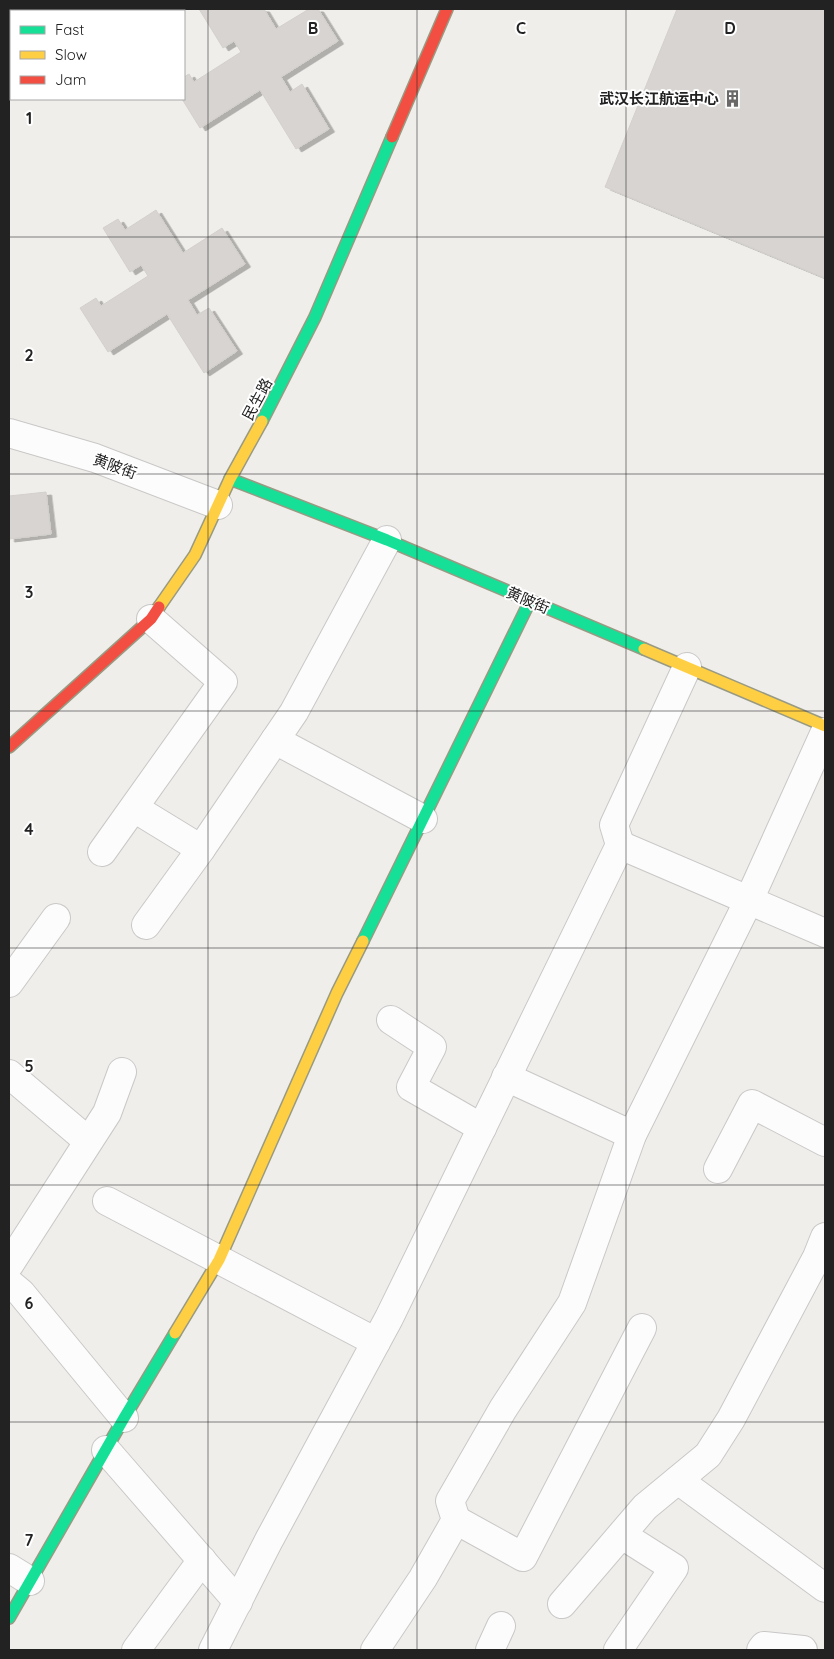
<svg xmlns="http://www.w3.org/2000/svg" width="834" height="1659" viewBox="0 0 834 1659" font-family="Quicksand,'Noto Sans SC',sans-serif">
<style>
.building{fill:#d7d4d2;stroke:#d3d0cc;filter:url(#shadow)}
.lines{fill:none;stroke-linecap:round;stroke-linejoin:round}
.street-casing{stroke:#c9c8c7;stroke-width:30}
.fast-casing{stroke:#999a82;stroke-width:14}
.slow-casing{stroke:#999a82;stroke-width:14}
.jam-casing{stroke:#999a82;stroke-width:14}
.street{stroke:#fdfcfc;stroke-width:28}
.fast{stroke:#16e098;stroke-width:11}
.slow{stroke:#ffcf43;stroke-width:11}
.jam{stroke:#f24e42;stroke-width:11}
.grid{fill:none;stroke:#222;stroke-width:1;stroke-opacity:0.55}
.labels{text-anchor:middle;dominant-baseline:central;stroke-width:4;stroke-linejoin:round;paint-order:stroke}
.poi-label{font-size:15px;font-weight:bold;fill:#222;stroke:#fff;text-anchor:end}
.street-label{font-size:15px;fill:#222;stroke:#fff}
.grid-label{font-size:16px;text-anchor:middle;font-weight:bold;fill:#222;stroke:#fff;stroke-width:4;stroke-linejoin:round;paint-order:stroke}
</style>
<defs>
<filter id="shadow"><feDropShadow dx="5.5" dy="3" stdDeviation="0" flood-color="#0004"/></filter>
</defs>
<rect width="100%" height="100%" fill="#f0eeeb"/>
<!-- building -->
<g class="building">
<path d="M199,9H264L276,29L309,9H318L338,41L281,77L290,92L302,84L329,129L296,149L260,90L200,128L182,99H184V77L189,74L194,82L241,52L234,41L223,48Z"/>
<path d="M677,9H825V278L605,187Z"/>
<path d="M156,210L183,253L222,228L245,264L188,300L197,315L209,308L237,351L204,373L167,314L108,352L80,308L96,298L101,306L148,276L141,265L130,272L103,228L118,219L125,230Z"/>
<path d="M46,492L51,534L9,539V496Z"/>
</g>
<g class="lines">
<defs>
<g id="street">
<path d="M9,433L95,458L218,505"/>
<path d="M275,740L423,819"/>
<path d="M134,808L201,849"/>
<path d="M620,845L825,933"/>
<path d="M102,852L223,682L151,619"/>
<path d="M146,925L201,849L294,712L387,540"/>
<path d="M9,983L56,918"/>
<path d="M391,1020L432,1047L411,1087L482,1128"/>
<path d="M9,1074L88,1141"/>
<path d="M506,1077L632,1135"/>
<path d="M718,1169L752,1104L825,1142"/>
<path d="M107,1201L376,1342"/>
<path d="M9,1265L107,1113L122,1072"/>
<path d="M9,1283L21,1293L124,1418"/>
<path d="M106,1450L238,1602"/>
<path d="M678,1480L825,1588"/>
<path d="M456,1520L523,1557L642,1328"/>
<path d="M9,1568L30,1581"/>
<path d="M562,1604L645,1507L708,1455L731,1419L817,1257L825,1237"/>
<path d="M136,1650L202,1560"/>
<path d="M213,1650L269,1540L389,1318L620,845L614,825L687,667"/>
<path d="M375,1650L423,1578L456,1520L450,1501L503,1409L572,1303L632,1135L749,900L825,732"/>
<path d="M490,1650L501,1626"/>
<path d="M618,1650L674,1568L622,1535"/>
<path d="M761,1650L764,1646L803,1650"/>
</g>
<g id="fast">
<path d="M262,421L315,317L392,137"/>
<path d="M230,479L387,540L644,649"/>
<path d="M363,941L530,601"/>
<path d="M9,1618L124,1418L175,1333"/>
</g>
<g id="slow">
<path d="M159,607L195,555L230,479L262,421"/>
<path d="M644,649L825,726"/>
<path d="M175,1333L219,1260L337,993L363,941"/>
</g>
<g id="jam">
<path d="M392,137L447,9"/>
<path d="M9,747L151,619L159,607"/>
</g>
</defs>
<!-- street casing -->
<use href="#street" class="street-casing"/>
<!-- fast casing -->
<use href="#fast" class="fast-casing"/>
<!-- slow casing -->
<use href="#slow" class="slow-casing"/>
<!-- jam casing -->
<use href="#jam" class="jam-casing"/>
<!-- street -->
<use href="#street" class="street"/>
<!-- fast -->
<use href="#fast" class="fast"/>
<!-- slow -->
<use href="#slow" class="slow"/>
<!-- jam -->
<use href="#jam" class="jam"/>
</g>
<!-- grid -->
<path class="grid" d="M208,9V1650M417,9V1650M626,9V1650M9,237H825M9,474H825M9,711H825M9,948H825M9,1185H825M9,1422H825"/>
<!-- icons -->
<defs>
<symbol id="building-bare" viewBox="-9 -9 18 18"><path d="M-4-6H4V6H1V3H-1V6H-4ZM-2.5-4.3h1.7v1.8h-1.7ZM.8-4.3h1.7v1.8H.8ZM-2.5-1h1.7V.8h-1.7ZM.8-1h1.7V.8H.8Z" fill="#6a6968" stroke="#fff" stroke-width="2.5" paint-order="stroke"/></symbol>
</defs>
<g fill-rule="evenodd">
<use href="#building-bare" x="720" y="86" width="25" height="25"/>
</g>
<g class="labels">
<!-- poi labels -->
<g class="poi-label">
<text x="719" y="98">武汉长江航运中心</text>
</g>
<!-- street labels -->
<g class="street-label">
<text transform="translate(257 399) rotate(-62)">民生路</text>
<text transform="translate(115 466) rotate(20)">黄陂街</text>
<text transform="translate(528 600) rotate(23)">黄陂街</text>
</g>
</g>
<g class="grid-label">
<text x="313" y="34">B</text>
<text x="521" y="34">C</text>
<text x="730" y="34">D</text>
<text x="29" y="124">1</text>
<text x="29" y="361">2</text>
<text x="29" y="598">3</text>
<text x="29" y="835">4</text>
<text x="29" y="1072">5</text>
<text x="29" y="1309">6</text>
<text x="29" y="1546">7</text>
</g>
<!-- border -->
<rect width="834" height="1659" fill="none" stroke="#222222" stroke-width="20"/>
<!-- legend -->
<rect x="10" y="10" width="175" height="90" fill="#ffffff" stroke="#a7a7a7"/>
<rect x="20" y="26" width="25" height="8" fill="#16e098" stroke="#a7a7a7"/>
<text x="55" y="35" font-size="15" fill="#222222">Fast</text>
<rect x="20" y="51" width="25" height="8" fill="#ffcf43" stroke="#a7a7a7"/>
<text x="55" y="60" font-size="15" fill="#222222">Slow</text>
<rect x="20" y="76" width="25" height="8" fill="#f24e42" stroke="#a7a7a7"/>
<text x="55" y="85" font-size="15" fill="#222222">Jam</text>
</svg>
